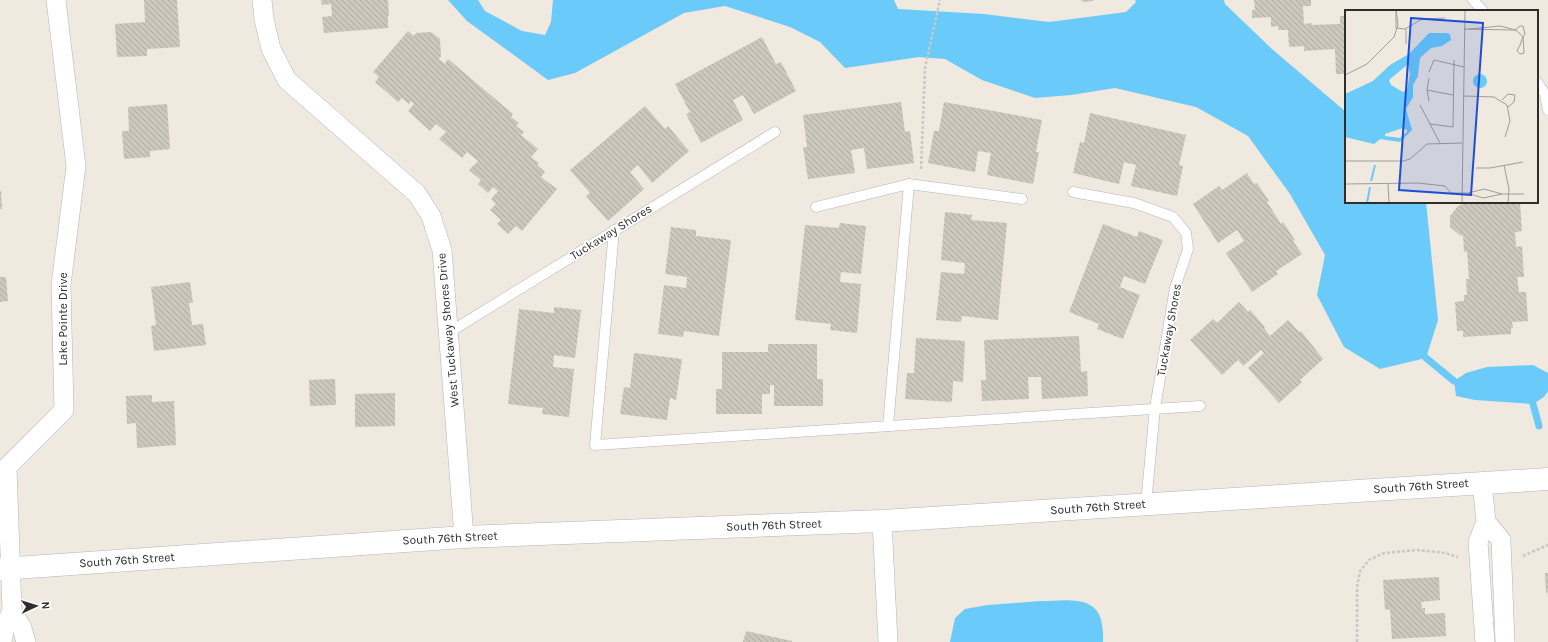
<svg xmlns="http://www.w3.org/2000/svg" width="1548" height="642" viewBox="0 0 1548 642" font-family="Karla,sans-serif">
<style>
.water{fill:#6acaf9}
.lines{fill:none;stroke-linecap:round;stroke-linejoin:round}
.stream{stroke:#6acaf9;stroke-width:7}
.building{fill:url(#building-back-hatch)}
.service-casing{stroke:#b3b4c1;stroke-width:11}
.minor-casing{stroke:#b3b4c1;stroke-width:20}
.secondary-casing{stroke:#b3b4c1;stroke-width:23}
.path{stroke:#c8c8c8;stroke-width:2.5;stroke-dasharray:3 2;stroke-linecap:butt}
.service{stroke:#fff;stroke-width:10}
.minor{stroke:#fff;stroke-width:19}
.secondary{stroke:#fff;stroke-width:22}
.labels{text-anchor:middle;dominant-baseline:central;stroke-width:3.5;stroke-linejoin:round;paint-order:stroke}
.street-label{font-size:12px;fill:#2d2d2d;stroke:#fff}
.inset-river{fill:none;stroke:#6acaf9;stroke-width:2}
.inset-road{fill:none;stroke:#a19e98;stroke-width:1}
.view{fill:#1d4ed8;fill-opacity:0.15;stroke:#1d4ed8;stroke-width:2}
.inset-edge{fill:none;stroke:#2d2d2d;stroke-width:2}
</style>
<defs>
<pattern id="building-back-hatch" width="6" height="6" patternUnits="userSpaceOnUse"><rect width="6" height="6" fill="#cbc7bd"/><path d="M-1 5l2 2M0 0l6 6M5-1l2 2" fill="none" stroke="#afaba3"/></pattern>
</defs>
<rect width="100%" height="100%" fill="#efe9df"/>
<!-- water -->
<g class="water">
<path d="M448,0H478L485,11L522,31L545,35L551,22L553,0H894L898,9L984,14L1049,22L1126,12L1136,2L1135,0H1224L1225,4L1272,49L1346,112V202H1426L1438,320L1426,358L1380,369L1344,347L1317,295L1325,255L1290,194L1248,136L1196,107L1115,88L1071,95L1035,98L982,80L945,59L919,57L845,68L820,42L790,27L725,6L684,13L575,73L548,80L467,21Z"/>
<path d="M1533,365L1548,373V391L1544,397L1533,404L1475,400L1456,396L1454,381L1466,373L1487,367Z"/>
<path d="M1041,601C1061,601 1095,594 1101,620C1103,627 1103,635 1103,642H950L955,618L965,609L988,605Z"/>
</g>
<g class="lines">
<!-- stream -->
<g class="stream">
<path d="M1426,358L1454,381"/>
<path d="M1533,404L1539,426"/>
</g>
</g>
<!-- building -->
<g class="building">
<path d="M144,0H177L180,47L147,49V56L117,57L115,24L145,22Z"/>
<path d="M321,0H388L389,16H388V28L324,33L322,17L332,16L331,4L322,5Z"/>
<path d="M1081,0H1093V1L1083,2Z"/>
<path d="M1254,0H1311V6H1303L1304,24L1312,23V25L1340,24V16H1346V79L1344,74H1336L1335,49L1304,51V46L1289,47L1288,30H1278V26L1271,27V17L1252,18V10H1255Z"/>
<path d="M408,31L414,36L416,33L431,32L440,39L441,56L439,59L445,64L448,59L513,114L511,117L519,123L516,126L524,132L521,135L538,149L531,157L539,163L537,165L545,172L541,177L557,189L522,231L516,226L508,234L497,224L501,220L490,210L496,204L491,199L498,191L493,187L488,193L478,184L481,180L469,170L478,161L467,152L462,158L439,139L446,132L436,124L430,131L408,111L414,104L411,101L409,104L402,98L398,102L375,82L379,77L373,72Z"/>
<path d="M762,37L776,64L781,62L796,91L754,114L743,95L733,100L743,120L701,143L686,114L690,112L675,84Z"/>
<path d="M901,102L905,132L910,131L914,163L867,169L864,148L851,150L855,173L808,179L803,147H807L803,115Z"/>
<path d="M944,102L1042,120L1036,152H1039L1033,184L987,175L991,153L978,151L975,172L928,163L934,131H939Z"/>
<path d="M167,104L170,149L150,151V157L124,159L122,131H129L128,107Z"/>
<path d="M645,106L665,129L668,126L689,151L652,183L638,165L630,172L644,189L608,221L586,196L590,193L570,170Z"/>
<path d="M1090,113L1186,135L1179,165L1183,166L1177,196L1131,186L1136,165L1124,162L1119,184L1073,173L1080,142L1084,143Z"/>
<path d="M1247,173L1254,184L1257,183L1269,201L1267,202L1281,224L1283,222L1295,240L1293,241L1302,254L1276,271L1278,274L1252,292L1226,253L1244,241L1237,230L1218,243L1193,204L1219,186L1222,190Z"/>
<path d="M0,191H1L2,209H0Z"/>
<path d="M1461,202H1520L1522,231L1515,232L1516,247L1522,246L1524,277H1517L1519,292H1526L1528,321L1512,322L1513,328H1511V334L1463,337V331H1457L1455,302L1464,301V295H1467L1466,279H1469L1467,251L1464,252L1463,235L1461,236L1450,227V216L1458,206L1461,205Z"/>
<path d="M945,212L972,215L971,220L1007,223L998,320L962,316L961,322L936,320L941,272L964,274L965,263L941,260Z"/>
<path d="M840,223L866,226L861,274L841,272L840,282L861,284L857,333L830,330L831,324L795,320L805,225L839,228Z"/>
<path d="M1103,224L1137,237L1139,231L1163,240L1145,284L1124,276L1120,287L1140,295L1123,339L1097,329L1099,324L1069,312Z"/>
<path d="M671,227L696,230V236L731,240L719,336L684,331L683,337L658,334L664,285L686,288L687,277L665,274Z"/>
<path d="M0,277H6L8,301L0,302Z"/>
<path d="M190,282L193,303H189L192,325L203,324L206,345L154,351L151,326L156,325L151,287Z"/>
<path d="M1239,302L1248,312L1250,310L1265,327L1264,328L1270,336L1288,320L1299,332L1301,331L1323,359L1300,380L1302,382L1279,403L1248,368L1264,353L1261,350L1243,366L1238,360L1222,375L1190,340L1213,319L1217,323Z"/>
<path d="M554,307L581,310L575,358L554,355L553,367L574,369L569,417L542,414L543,408L508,404L519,309L554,313Z"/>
<path d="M1079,336L1081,372L1087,371L1088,396L1042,399L1041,377H1028L1029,399L982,401L981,380H986L984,340Z"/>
<path d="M916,338L965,341L963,382L953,381L952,402L905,399L907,373H914Z"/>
<path d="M768,344H817V379H823V406H774V385H770V394H762V414H716V389H722V352H768Z"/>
<path d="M634,353L682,359L676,400L670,398L667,420L620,414L624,387L630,388Z"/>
<path d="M335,379L336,405L310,406L309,380Z"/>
<path d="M395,393V426L355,427V394Z"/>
<path d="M152,395V402L174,401L176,445L137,448L136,423L127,424L126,396Z"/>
<path d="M1545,573H1548V592L1546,593Z"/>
<path d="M1439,577L1440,600L1421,602L1422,608H1425V614L1445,613L1446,636L1392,639L1390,609L1385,610L1383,580Z"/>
<path d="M746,631L792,641V642H743Z"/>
</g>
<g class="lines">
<defs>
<g id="service">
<path d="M1473,0L1483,11"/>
<path d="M1537,82L1545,94L1548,110"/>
<path d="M1073,192L1134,203L1173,217L1186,233L1188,249L1175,288L1155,408L1146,504"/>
<path d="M816,207L909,184L1022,199"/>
<path d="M614,230L595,445L1200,406"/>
<path d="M448,333L775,132"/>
<path d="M888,426L909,184"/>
</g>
<g id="minor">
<path d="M262,0L264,19L271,49L287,80L417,194L431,216L442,250L464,537"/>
<path d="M1482,482L1486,522L1478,542L1485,642"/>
<path d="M882,521L888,642"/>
<path d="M1486,522L1501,540L1505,642"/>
<path d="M2,642L5,625L12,611"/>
<path d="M26,642L22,628L12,611L7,467L64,410L61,285L76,166L56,0"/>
</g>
<path id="secondary" d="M0,569L464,537L882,521L1548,479"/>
</defs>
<!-- service casing -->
<use href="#service" class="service-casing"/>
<!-- minor casing -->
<use href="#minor" class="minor-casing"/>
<!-- secondary casing -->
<use href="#secondary" class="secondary-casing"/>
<!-- path -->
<g class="path">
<path d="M921,169L925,68L940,0"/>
<path d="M1523,556L1548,545"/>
<path d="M1357,642V587L1360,571L1369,560L1384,553L1418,550L1445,553L1458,557"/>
</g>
<!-- service -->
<use href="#service" class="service"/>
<!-- minor -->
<use href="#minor" class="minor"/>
<!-- secondary -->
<use href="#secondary" class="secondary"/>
</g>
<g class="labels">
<!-- street labels -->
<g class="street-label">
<text transform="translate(611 232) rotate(-32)">Tuckaway Shores</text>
<text transform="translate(63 319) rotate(-90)">Lake Pointe Drive</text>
<text transform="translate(448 330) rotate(-95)">West Tuckaway Shores Drive</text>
<text transform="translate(1169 330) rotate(-80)">Tuckaway Shores</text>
<text transform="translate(1421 486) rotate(-4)">South 76th Street</text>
<text transform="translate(1098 507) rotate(-4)">South 76th Street</text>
<text transform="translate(774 525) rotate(-2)">South 76th Street</text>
<text transform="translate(450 538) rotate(-3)">South 76th Street</text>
<text transform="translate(127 560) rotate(-4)">South 76th Street</text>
</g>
</g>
<!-- overview -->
<g transform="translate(1345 10)">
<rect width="193" height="193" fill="#efe9df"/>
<path d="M84,23H101L105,24L106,30L97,36L86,38L75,48L73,66L68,75V87L61,99L67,120L55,132L35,129L29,134L0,127V84L28,71L45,55L64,44ZM63,54L65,64L62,80L58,82L46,75L44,70ZM58,118L62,120V122L55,128L40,126V124ZM128 71a7 7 0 1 1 14 0a7 7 0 1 1-14 0Z" fill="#6acaf9" fill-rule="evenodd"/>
<path class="inset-river" d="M26,171L30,155M22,193L25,177"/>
<path class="inset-road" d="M49,0H120M51,0V18M51,18L60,19L77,9L100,8M61,19V34M119,19L166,20H170L175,16H178L180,24L178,27L175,35L172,41L175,44L179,43L178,27L172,21L170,20L159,17L155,16L124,19M84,62L89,50L119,57M0,65L22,54L49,27L53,15L51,0M82,80L108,85M119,86L149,87L162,95L165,111L160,127M157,90L163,84L170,85L169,92L163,97M84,91L82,80L84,68M75,95L95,133M85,114L108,117L109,50M0,151H58L65,149L82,134L117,133M159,155L164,179L163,193M131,158H145L178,152M0,174L73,173L100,176L106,183H122L138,188L157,184M43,174L44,192M123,183L139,179L157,184H179M117,193L120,0"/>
<path class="view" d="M66,8L138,13L126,185L54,180Z"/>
<rect width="193" height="193" class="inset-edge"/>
</g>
<!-- north arrow -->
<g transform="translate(36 606) rotate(86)" stroke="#ffffff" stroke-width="3" paint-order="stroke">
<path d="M0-3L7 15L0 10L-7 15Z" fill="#2d2d2d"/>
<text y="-6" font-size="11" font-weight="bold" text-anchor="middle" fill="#2d2d2d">N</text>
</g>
</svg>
